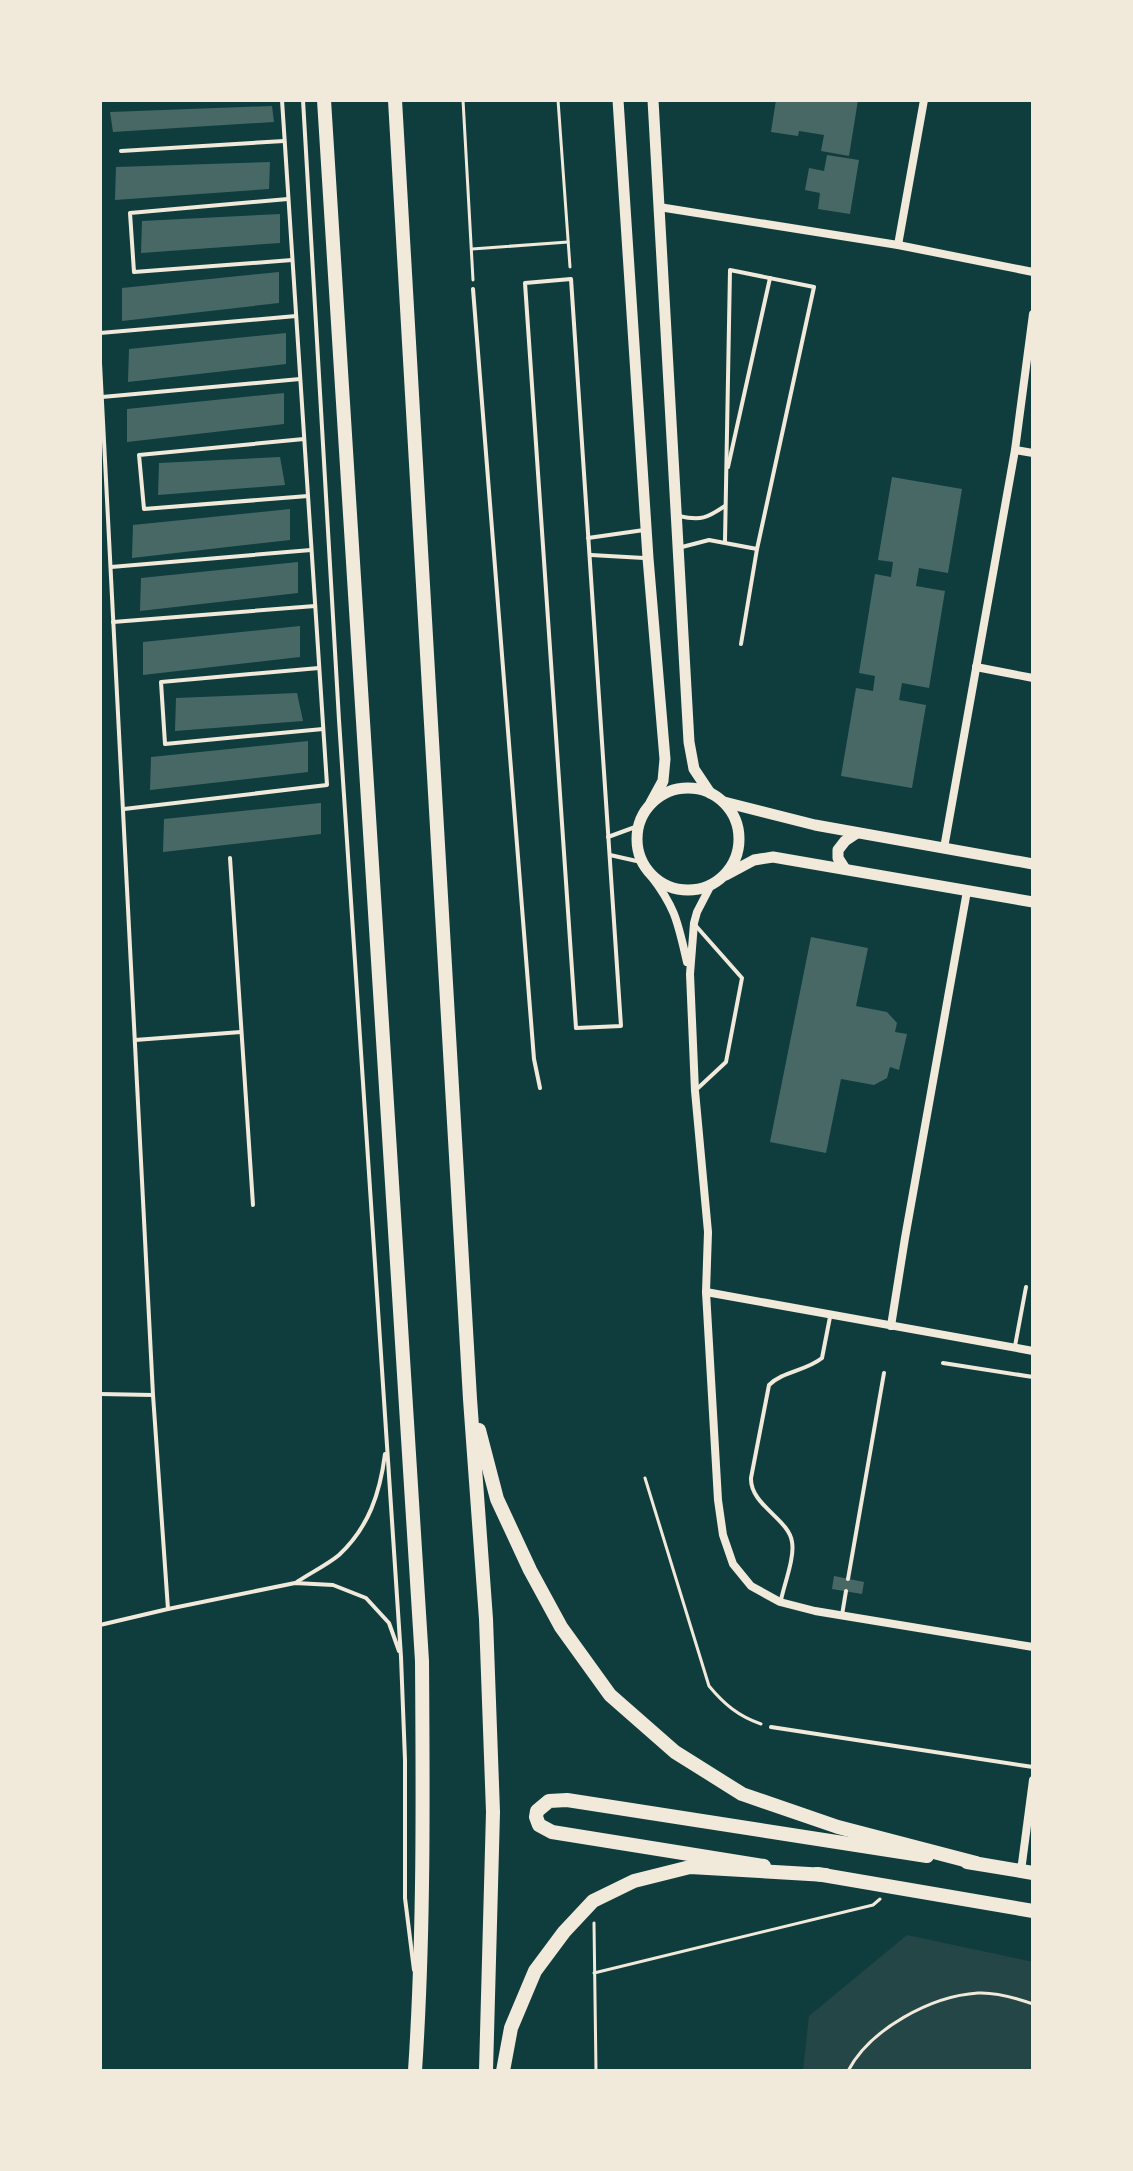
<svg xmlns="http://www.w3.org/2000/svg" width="1133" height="2171" viewBox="0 0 1133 2171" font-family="Helvetica,sans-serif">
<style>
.green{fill:#244646}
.building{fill:#486865}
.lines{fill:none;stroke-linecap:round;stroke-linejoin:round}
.path{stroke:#f1e9da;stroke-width:3}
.service{stroke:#f1e9da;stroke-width:4}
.minor{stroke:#f1e9da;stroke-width:8}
.tertiary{stroke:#f1e9da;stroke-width:11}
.primary{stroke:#f1e9da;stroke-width:14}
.trunk{stroke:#f1e9da;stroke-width:14}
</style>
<rect width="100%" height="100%" fill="#0f3d3e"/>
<!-- green -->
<path class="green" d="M907,1935L1033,1962V2071H803L809,2016Z"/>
<!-- building -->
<g class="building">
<path d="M776,100H858L849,156L821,151L824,135L799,131L798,136L771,132Z"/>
<path d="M272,106L274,122L113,132L110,112Z"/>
<path d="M827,155L859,160L850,214L818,209L820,193L805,190L809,168L824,171Z"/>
<path d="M270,162L269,189L115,200L116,167Z"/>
<path d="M280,214V243L141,253L142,221Z"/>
<path d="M279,272V303L122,321V288Z"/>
<path d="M286,333V364L128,382L129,349Z"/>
<path d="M284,393V424L127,442V409Z"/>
<path d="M280,457L285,485L158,495L159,463Z"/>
<path d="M892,477L962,489L948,573L919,568L916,586L945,591L929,688L902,683L899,700L926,705L912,788L841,776L856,688L873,691L875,676L859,673L875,574L891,577L893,562L878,560Z"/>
<path d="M290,509V540L132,558L133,525Z"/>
<path d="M298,562V593L140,611L141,578Z"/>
<path d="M300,626V657L143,675V642Z"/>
<path d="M297,693L303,721L175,731L176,698Z"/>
<path d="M308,741V772L150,790L151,757Z"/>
<path d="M321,803V834L163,852L164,819Z"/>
<path d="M811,937L868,948L856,1006L887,1012L897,1023L895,1032L907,1034L899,1070L890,1067L887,1078L874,1085L841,1079L826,1153L770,1142Z"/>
<path d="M834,1576L864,1582L862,1594L832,1589Z"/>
</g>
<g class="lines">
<!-- path -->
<g class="path">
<path d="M463,100L473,280"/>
<path d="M558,100L570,267"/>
<path d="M472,249L568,242"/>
<path d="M645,1478L709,1686C724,1704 738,1716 761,1724"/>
<path d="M594,1923L596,2071"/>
<path d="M594,1973L873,1905L880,1899"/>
<path d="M848,2071C870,2029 931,1996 978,1993C996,1992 1016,1998 1033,2004"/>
</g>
<!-- service -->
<g class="service">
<path d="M303,100L339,720L401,1657L405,1760V1898L414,1970"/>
<path d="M121,151L284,141"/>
<path d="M288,199L130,213L134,272L292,260"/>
<path d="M571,279L621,1026L576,1028L525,283Z"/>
<path d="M473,289L534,1059L540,1088"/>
<path d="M100,333L296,316"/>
<path d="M100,363L153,1395L168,1609"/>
<path d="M102,397L300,379"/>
<path d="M304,439L139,455L144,509L308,496"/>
<path d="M728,467L770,278"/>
<path d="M679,516C701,521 707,518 725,506"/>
<path d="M588,538L644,530"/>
<path d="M725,541L730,270L814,287L757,549L741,644"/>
<path d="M682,547L709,540L757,549"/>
<path d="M591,555L644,558"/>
<path d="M111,567L311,550"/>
<path d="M113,622L315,606"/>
<path d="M319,668L161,682L165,744L323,729"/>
<path d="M124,809L327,785L282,100"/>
<path d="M608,837L638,826"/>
<path d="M610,855L641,862"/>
<path d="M230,858L253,1205"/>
<path d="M696,926L742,978L726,1062L697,1089"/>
<path d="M135,1040L241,1032"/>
<path d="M1015,1346L1026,1287"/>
<path d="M943,1363L1033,1377"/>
<path d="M100,1394L153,1395"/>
<path d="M848,1579L884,1373"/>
<path d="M297,1582C310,1573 327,1565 339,1555C369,1527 380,1493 385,1454"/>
<path d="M781,1600C784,1585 795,1557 792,1542C789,1519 750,1505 751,1478L769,1385C783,1371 806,1371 822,1358L830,1317"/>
<path d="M842,1615L846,1591"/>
<path d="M100,1625L168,1609L295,1583L333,1585L366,1598L389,1623L399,1651"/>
<path d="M771,1727L1033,1767"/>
</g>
<!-- minor -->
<g class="minor">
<path d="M659,207L898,245L1033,272"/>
<path d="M898,245L924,100"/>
<path d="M1015,450L1033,453"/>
<path d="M976,667L1033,678"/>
<path d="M944,848L1015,450L1033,314"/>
<path d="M651,876C676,908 678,924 687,962"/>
<path d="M711,885L697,912L694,923L690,974L695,1091L708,1232L706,1292L718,1500L723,1535L733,1564L751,1586L780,1602L815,1611L1033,1647"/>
<path d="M706,1292L1033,1351"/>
<path d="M891,1326L905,1238L967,891"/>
<path d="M1021,1871L1033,1780"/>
</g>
<!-- tertiary -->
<g class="tertiary">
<path d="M618,100L648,558L665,759L663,781L651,803"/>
<path d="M653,100L689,742L694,769L710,793"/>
<circle cx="688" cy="839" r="51"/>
<path d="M724,802L815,825L1033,864"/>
<path d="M845,869L838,858V850L845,841L857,833"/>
<path d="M726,875L754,860L773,857L1033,902"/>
</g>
<!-- primary -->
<g class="primary">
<path d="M967,1862L1033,1873"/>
<path d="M764,1866L552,1832L539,1825L536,1817L537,1811L549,1801L567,1800L927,1856"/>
<path d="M817,1874L1033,1911"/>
</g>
<!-- trunk -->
<g class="trunk">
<path d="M324,100L422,1661C423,1797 424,1935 415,2071"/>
<path d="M395,100L470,1399L486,1619L493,1812L486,2071"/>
<path d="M479,1430L497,1499L530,1570L561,1627L610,1695L675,1752L742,1794L838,1827L976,1863"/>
<path d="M503,2071L511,2028L535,1971L564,1932L593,1901L634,1881L690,1867L826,1875"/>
</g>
</g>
<!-- border -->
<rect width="1133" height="2171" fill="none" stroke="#f1e9da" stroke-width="204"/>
</svg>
